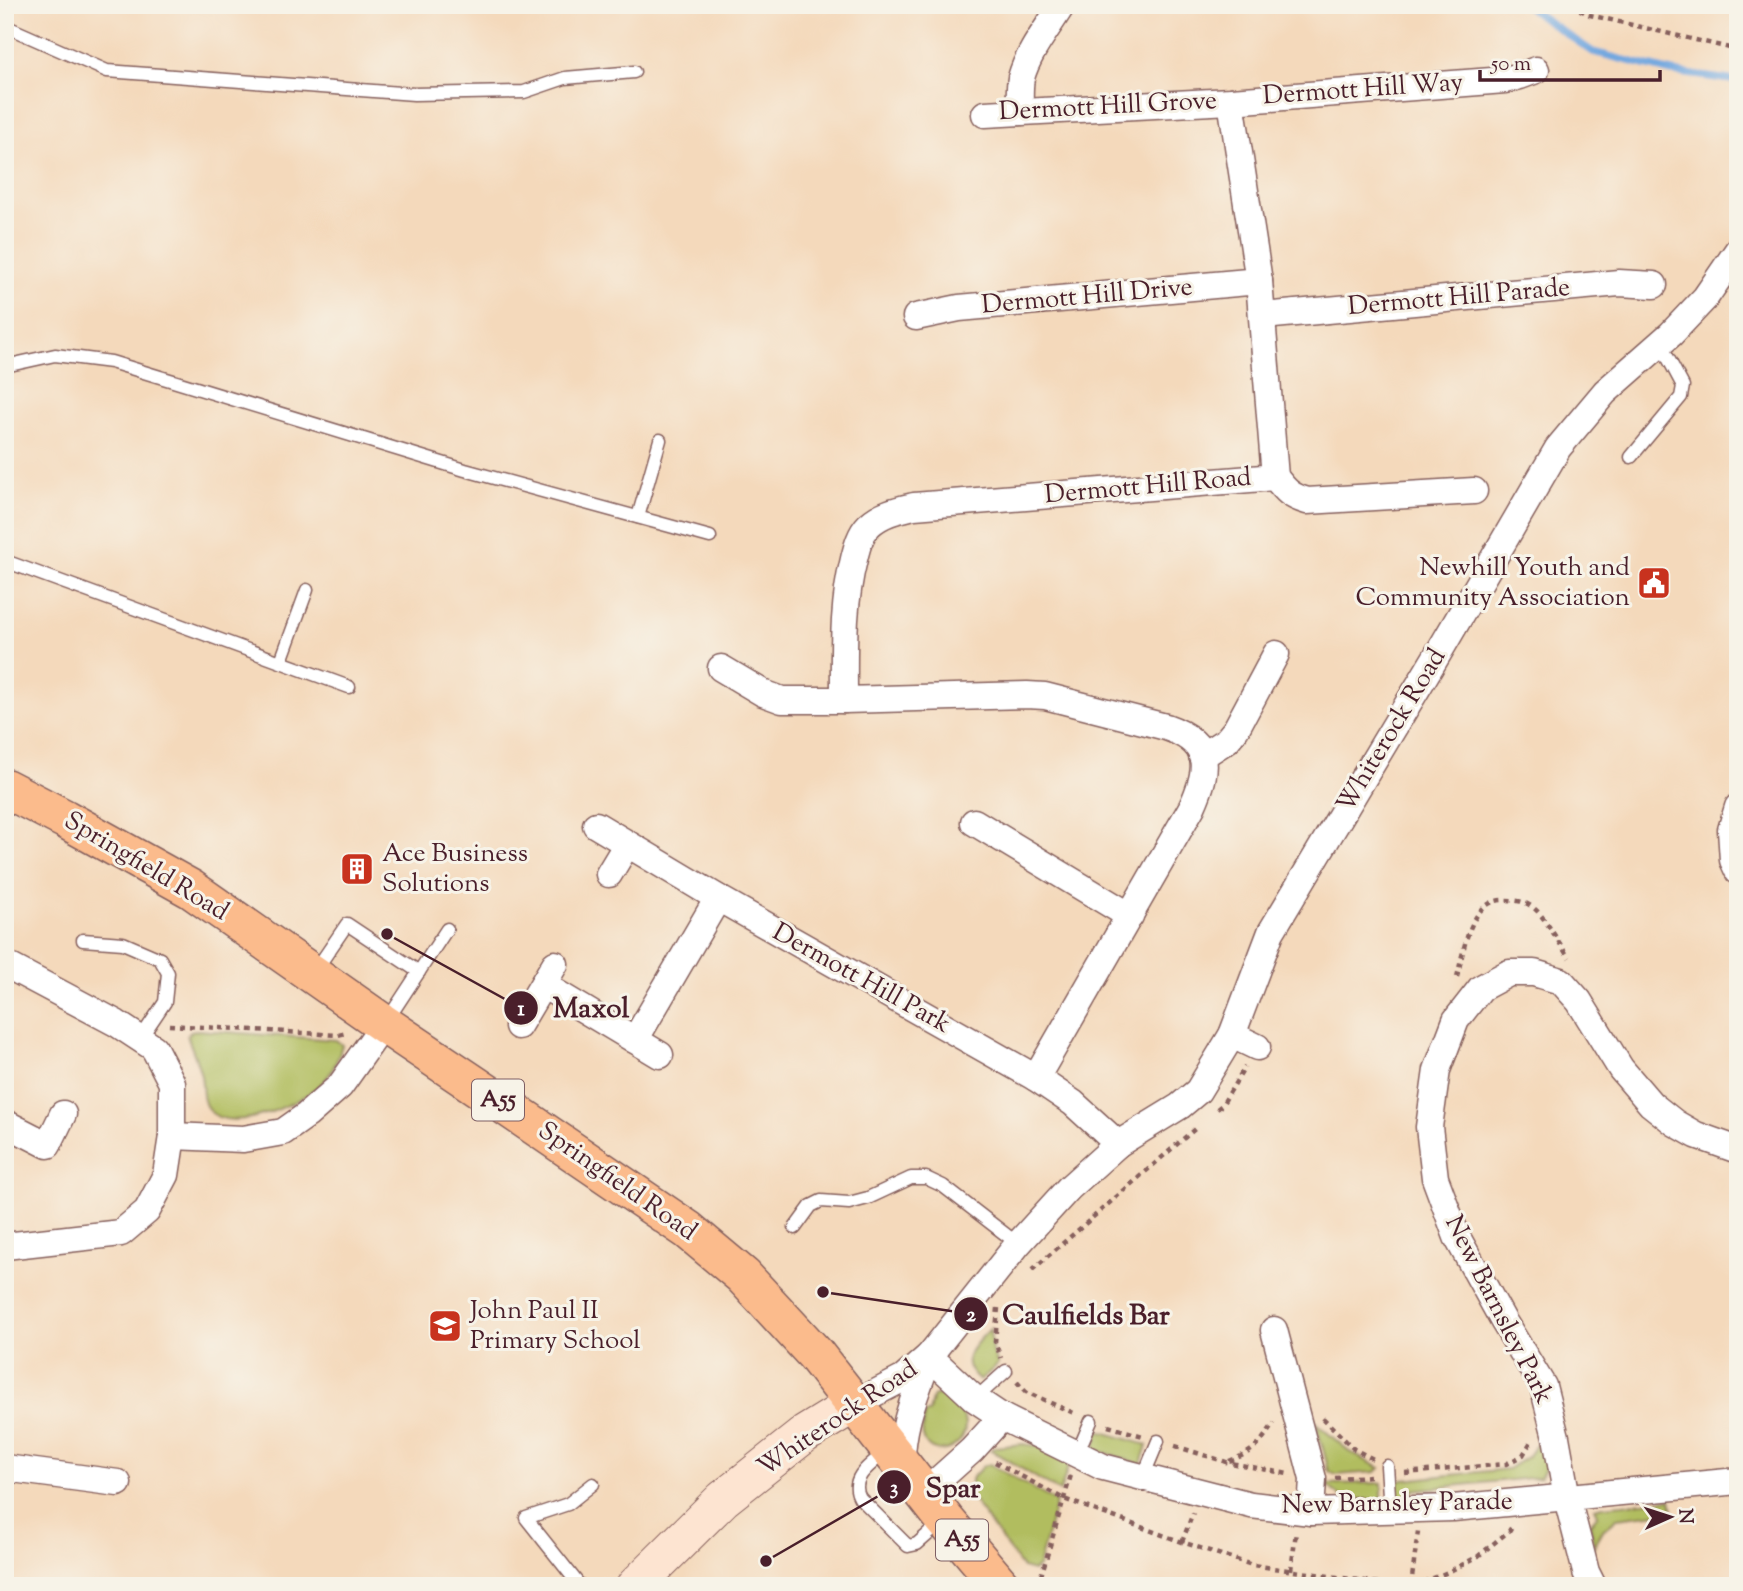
<svg xmlns="http://www.w3.org/2000/svg" width="1743" height="1591" viewBox="0 0 1743 1591" font-family="'Sorts Mill Goudy',serif">
<style>
.green{fill:#b1bd5f;stroke:#7e6e45;stroke-width:2}
.lines{fill:none;stroke-linecap:round;stroke-linejoin:round}
.stream{stroke:#72a7df;stroke-width:7}
.lane-casing{stroke:#86605d;stroke-width:15}
.street-casing{stroke:#86605d;stroke-width:29}
.secondary-casing{stroke:#86605d;stroke-width:39}
.highway-casing{stroke:#86605d;stroke-width:41}
.path{stroke:#86605d;stroke-width:4.5;stroke-dasharray:5 5;stroke-linecap:butt}
.lane{stroke:#fff;stroke-width:12}
.street{stroke:#fff;stroke-width:26}
.secondary{stroke:#fde4d1;stroke-width:37}
.highway{stroke:#fbbb8c;stroke-width:38}
.labels{text-anchor:middle;dominant-baseline:central;stroke-width:6;stroke-linejoin:round;paint-order:stroke}
.shield{fill:#f7f3e8;stroke:#7e5f64;stroke-width:2}
.shield-label{font-size:24px;font-weight:bold;fill:#4a1f2b}
.street-label{font-size:26px;fill:#4a1f2b;stroke:#f7f3e8}
.poi-label{font-size:26px;fill:#4a1f2b;stroke:#f7f3e8;text-anchor:start}
.leader{fill:none;stroke:#4a1f2b;stroke-width:2.5}
.callout-dot{fill:#4a1f2b;stroke:#f7f3e8;stroke-width:2.5}
.mark-label{font-size:21px;text-anchor:middle;font-weight:bold;fill:#fff}
.callout-label{font-size:28px;text-anchor:middle;font-weight:bold;fill:#4a1f2b;stroke:#f7f3e8;stroke-width:6;stroke-linejoin:round;paint-order:stroke}
</style>
<rect width="100%" height="100%" fill="#f7f3e8"/>
<filter id="ink" filterUnits="userSpaceOnUse"><feTurbulence type="fractalNoise" baseFrequency=".0143" numOctaves="2"/><feDisplacementMap in="SourceGraphic" scale="14" xChannelSelector="R" yChannelSelector="G"/><feConvolveMatrix kernelMatrix="1 2 1 2 8 2 1 2 1" color-interpolation-filters="sRGB"/></filter>
<filter id="wash" filterUnits="userSpaceOnUse"><feTurbulence type="fractalNoise" baseFrequency=".00686" numOctaves="4" result="noise"/><feDisplacementMap in="SourceGraphic" scale="28" xChannelSelector="R" yChannelSelector="G"/><feGaussianBlur stdDeviation="1.57" result="paint"/><feColorMatrix in="noise" values="0 0 0 0 0 0 0 0 0 0 0 0 0 0 0 0 0 1.4 0 .05"/><feComposite in="paint" operator="in"/></filter>
<g filter="url(#wash)">
<rect width="100%" height="100%" fill="#f4d9bb"/>
<!-- green -->
<g class="green">
<path d="M197,1030L336,1040L342,1045C339,1056 333,1071 325,1080C307,1101 230,1138 208,1109C200,1098 204,1084 200,1072C197,1060 192,1048 187,1036L191,1031Z"/>
<path d="M990,1329L992,1352L998,1364L980,1381C955,1361 973,1347 990,1329Z"/>
<path d="M935,1395H941L963,1415C964,1419 965,1422 965,1426C964,1457 910,1465 925,1413H929L932,1398Z"/>
<path d="M1316,1423L1350,1452L1380,1468L1376,1472L1336,1475L1329,1471Z"/>
<path d="M1099,1431L1147,1445L1141,1464L1094,1449Z"/>
<path d="M1540,1439H1543L1547,1466L1540,1477L1413,1490L1412,1498L1395,1500L1394,1481L1508,1469L1527,1457Z"/>
<path d="M1023,1444L1037,1446L1070,1461L1060,1492L991,1450L996,1447Z"/>
<path d="M990,1464L1056,1502L1038,1567L1033,1571L1022,1568L971,1497V1479L983,1466Z"/>
<path d="M1382,1483V1500L1344,1499L1325,1484Z"/>
<path d="M1671,1499L1673,1511L1617,1518L1603,1530L1594,1546L1590,1524L1598,1514L1595,1508L1603,1506Z"/>
</g>
<g class="lines">
<!-- stream -->
<path class="stream" d="M1524,5L1593,52L1672,72L1738,81"/>
</g>
</g>
<g filter="url(#ink)">
<g class="lines">
<defs>
<g id="lane">
<path d="M5,26L107,71L414,94L524,92L565,78L634,72"/>
<path d="M5,366L55,355L111,362L465,470L710,537"/>
<path d="M1631,457L1681,397L1683,386L1660,343"/>
<path d="M638,517L660,440"/>
<path d="M5,561L349,687"/>
<path d="M281,661L307,590"/>
<path d="M83,940L123,943L160,959L168,973L165,1002L140,1039"/>
<path d="M315,971L347,924L419,972"/>
<path d="M386,1022L447,929"/>
<path d="M795,1228L811,1206L821,1201L849,1203L868,1198L911,1178H926L943,1186L1018,1244"/>
<path d="M975,1399L1006,1371"/>
<path d="M887,1451C873,1463 848,1477 860,1498L908,1546L917,1544L942,1522"/>
<path d="M1077,1454L1091,1421"/>
<path d="M1387,1466L1390,1510"/>
<path d="M1143,1477L1158,1441"/>
<path d="M580,1586L526,1518L568,1504L593,1484"/>
</g>
<g id="street">
<path d="M1020,112C1020,100 1019,89 1021,78C1028,52 1048,28 1062,5"/>
<path d="M985,114L1231,101L1505,80L1520,76L1536,70"/>
<path d="M1263,316L1619,283L1654,285"/>
<path d="M916,317L959,308L1259,281"/>
<path d="M1275,477C1286,491 1290,496 1307,501L1474,491"/>
<path d="M721,668L763,693L782,700H844L1027,695L1045,696L1166,727C1212,743 1210,767 1192,807L1036,1078"/>
<path d="M844,700C844,652 842,606 854,559C857,547 860,534 869,525C882,513 897,510 914,506L1275,477L1259,281L1231,101"/>
<path d="M1202,756L1227,740L1236,729L1276,654"/>
<path d="M1738,807L1731,830L1733,860L1738,871"/>
<path d="M974,822L1130,916"/>
<path d="M596,825L718,898L1036,1078L1073,1103L1118,1144"/>
<path d="M609,874L627,844"/>
<path d="M5,964L116,1023L154,1048L172,1083V1136L166,1175L147,1211L121,1233L5,1246"/>
<path d="M543,985L660,1055"/>
<path d="M518,1026L555,964"/>
<path d="M1232,1035L1257,1047"/>
<path d="M635,1040L718,898"/>
<path d="M5,1123L48,1145L63,1114"/>
<path d="M172,1136L243,1139L283,1132L307,1115L340,1086L384,1024"/>
<path d="M1274,1330L1313,1479L1311,1512"/>
<path d="M854,1404L904,1378L929,1356L1018,1244L1069,1188L1118,1144L1180,1106L1198,1091L1232,1035L1271,932L1439,652L1558,448L1605,392L1671,334L1705,298L1738,250"/>
<path d="M902,1465C901,1425 916,1394 929,1356L975,1399L1002,1417L1103,1467L1251,1505L1311,1512L1453,1508L1738,1481"/>
<path d="M5,1468L118,1483"/>
<path d="M924,1493L972,1450L1002,1417"/>
<path d="M1593,1586L1586,1572L1567,1498L1556,1437L1543,1386L1504,1322L1457,1237L1435,1178L1429,1127L1437,1070L1456,1020L1481,988L1509,973H1534L1561,981L1579,1001L1621,1069L1651,1104L1675,1123L1696,1135L1738,1150"/>
</g>
<path id="secondary" d="M635,1586L723,1499L805,1434L854,1404"/>
<path id="highway" d="M5,788L65,819L191,889L384,1024L497,1100L688,1230L743,1276L815,1354L945,1520L1001,1586"/>
</defs>
<!-- lane casing -->
<use href="#lane" class="lane-casing"/>
<!-- street casing -->
<use href="#street" class="street-casing"/>
<!-- secondary casing -->
<use href="#secondary" class="secondary-casing"/>
<!-- highway casing -->
<use href="#highway" class="highway-casing"/>
<!-- path -->
<g class="path">
<path d="M1571,5L1590,15L1738,50"/>
<path d="M1457,977C1464,951 1469,900 1504,900C1516,900 1526,901 1535,909C1544,916 1561,946 1569,958"/>
<path d="M169,1025L338,1035L346,1033"/>
<path d="M1217,1109L1222,1105L1245,1067"/>
<path d="M1032,1270L1197,1127"/>
<path d="M998,1308L995,1342L1001,1358"/>
<path d="M1017,1382L1026,1392L1076,1414"/>
<path d="M1323,1418L1354,1449L1373,1459"/>
<path d="M1108,1426L1143,1436"/>
<path d="M1175,1446L1226,1462L1288,1474"/>
<path d="M1229,1461C1254,1452 1259,1445 1274,1423"/>
<path d="M995,1462L1064,1499L1182,1542L1252,1565L1400,1586"/>
<path d="M1405,1473L1506,1464L1523,1455L1532,1440"/>
<path d="M1335,1478L1372,1476"/>
<path d="M1182,1542L1193,1513"/>
<path d="M1291,1570L1296,1532"/>
<path d="M1038,1586L1071,1475"/>
<path d="M1350,1586L1351,1579"/>
<path d="M1411,1586L1418,1531"/>
<path d="M1414,1586L1448,1572L1477,1557L1509,1531L1511,1528"/>
</g>
<!-- lane -->
<use href="#lane" class="lane"/>
<!-- street -->
<use href="#street" class="street"/>
<!-- secondary -->
<use href="#secondary" class="secondary"/>
<!-- highway -->
<use href="#highway" class="highway"/>
</g>
</g>
<!-- icons -->
<defs>
<symbol id="civic-square" viewBox="-11 -11 22 22"><rect x="-9" y="-9" width="18" height="18" rx="4" fill="#c8321e" stroke="#f7f3e8"/><path d="M-.6-6.5H3V-4.5H.6V-3L4-1V1h2V6H-6V1h2V-1L-.6-3ZM-1.2 2.5V6h2.4V2.5Z" fill="#fff"/></symbol>
<symbol id="building-square" viewBox="-11 -11 22 22"><rect x="-9" y="-9" width="18" height="18" rx="4" fill="#c8321e" stroke="#f7f3e8"/><path d="M-4-6H4V6H1V3H-1V6H-4ZM-2.5-4.3h1.7v1.8h-1.7ZM.8-4.3h1.7v1.8H.8ZM-2.5-1h1.7V.8h-1.7ZM.8-1h1.7V.8H.8Z" fill="#fff"/></symbol>
<symbol id="school-square" viewBox="-11 -11 22 22"><rect x="-9" y="-9" width="18" height="18" rx="4" fill="#c8321e" stroke="#f7f3e8"/><path d="M0-5L7-2L0 1L-7-2ZM-4 1L0 2.5L4 1V4Q0 6-4 4Z" fill="#fff"/></symbol>
</defs>
<g fill-rule="evenodd">
<use href="#civic-square" x="1635" y="564" width="38" height="38"/>
<use href="#building-square" x="338" y="850" width="38" height="38"/>
<use href="#school-square" x="426" y="1307" width="38" height="38"/>
</g>
<g class="labels">
<!-- shield labels -->
<g class="shield">
<rect x="472" y="1079.5" width="52" height="41" rx="5"/>
<rect x="936" y="1519.5" width="52" height="41" rx="5"/>
</g>
<g class="shield-label">
<text x="498" y="1100">A55</text>
<text x="962" y="1540">A55</text>
</g>
<!-- street labels -->
<g class="street-label">
<text transform="translate(1363 90) rotate(-4)">Dermott Hill Way</text>
<text transform="translate(1108 107) rotate(-3)">Dermott Hill Grove</text>
<text transform="translate(1087 297) rotate(-5)">Dermott Hill Drive</text>
<text transform="translate(1459 298) rotate(-5)">Dermott Hill Parade</text>
<text transform="translate(1148 487) rotate(-5)">Dermott Hill Road</text>
<text transform="translate(1392 731) rotate(-59)">Whiterock Road</text>
<text transform="translate(146 867) rotate(31)">Springfield Road</text>
<text transform="translate(861 979) rotate(29)">Dermott Hill Park</text>
<text transform="translate(617 1182) rotate(35)">Springfield Road</text>
<text transform="translate(1498 1310) rotate(63)">New Barnsley Park</text>
<text transform="translate(838 1419) rotate(-34)">Whiterock Road</text>
<text transform="translate(1397 1504) rotate(-1)">New Barnsley Parade</text>
</g>
<!-- poi labels -->
<g class="poi-label">
<text x="1630" y="568" text-anchor="end">Newhill Youth and<tspan x="1630" dy="30">Community Association</tspan></text>
<text x="382" y="854">Ace Business<tspan x="382" dy="30">Solutions</tspan></text>
<text x="470" y="1311">John Paul II<tspan x="470" dy="30">Primary School</tspan></text>
</g>
</g>
<!-- callouts -->
<path class="leader" d="M387 934L521 1008M823 1292L971 1314M766 1561L894 1487"/>
<g class="callout-dot">
<circle cx="387" cy="934" r="7"/>
<circle cx="823" cy="1292" r="7"/>
<circle cx="766" cy="1561" r="7"/>
<circle cx="521" cy="1008" r="18"/>
<circle cx="971" cy="1314" r="18"/>
<circle cx="894" cy="1487" r="18"/>
</g>
<g class="mark-label">
<text x="521" y="1015">1</text>
<text x="971" y="1321">2</text>
<text x="894" y="1494">3</text>
</g>
<g class="callout-label">
<text x="591" y="1017">Maxol</text>
<text x="1086" y="1324">Caulfields Bar</text>
<text x="953" y="1497">Spar</text>
</g>
<!-- margin -->
<rect width="1743" height="1591" fill="none" stroke="#f7f3e8" stroke-width="28"/>
<!-- north arrow -->
<g transform="translate(1670 1517) rotate(87)" stroke="#f7f3e8" stroke-width="5" paint-order="stroke">
<path d="M0-5L12 26L0 18L-12 26Z" fill="#4a1f2b"/>
<text y="-10" font-size="19" font-weight="bold" text-anchor="middle" fill="#4a1f2b">N</text>
</g>
<!-- scale -->
<path d="M1480 70v10h180v-10" fill="none" stroke="#4a1f2b" stroke-width="3.5"/>
<text x="1491" y="70" font-size="21" fill="#4a1f2b" stroke="#f7f3e8" stroke-width="5" paint-order="stroke">50 m</text>
</svg>
